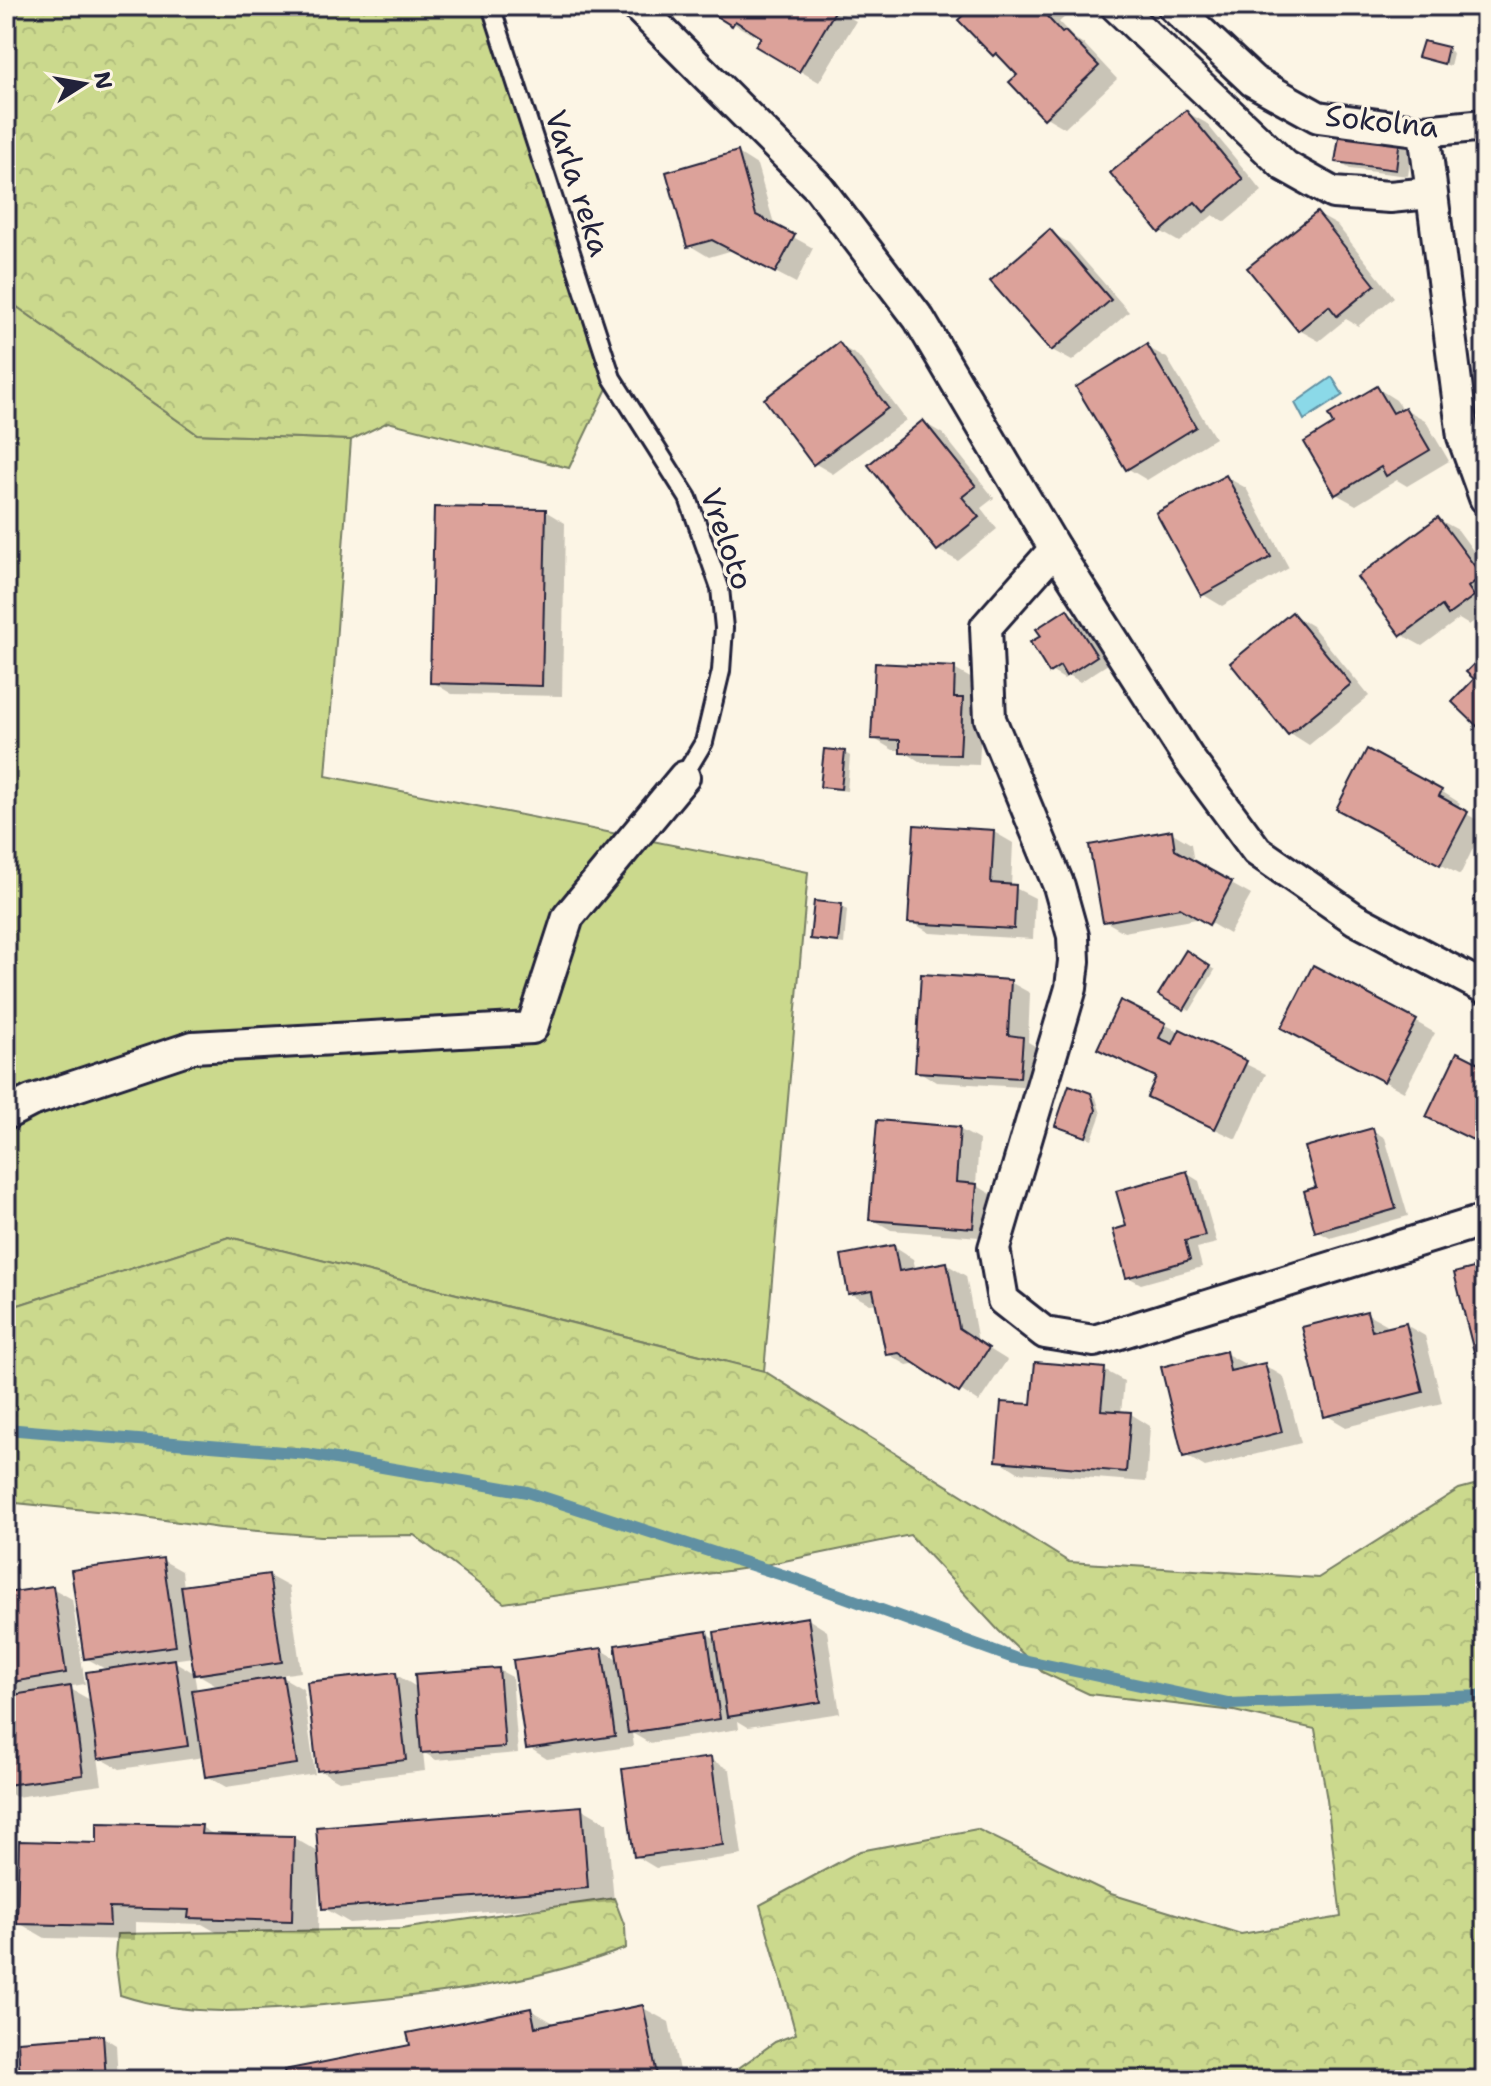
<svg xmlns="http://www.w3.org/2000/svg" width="1491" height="2086" viewBox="0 0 1491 2086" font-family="'Shantell Sans',sans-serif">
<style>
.green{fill:#cbd98d;stroke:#767e64;stroke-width:2}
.forest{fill:url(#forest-crowns);stroke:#767e64;stroke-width:2}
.water{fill:#8bd9e8;stroke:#6190a3;stroke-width:2}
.shadow{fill:#0003;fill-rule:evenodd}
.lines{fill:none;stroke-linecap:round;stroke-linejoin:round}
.stream{stroke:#6190a3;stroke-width:12}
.building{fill:#dca29a;stroke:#22223b;stroke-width:2}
.lane-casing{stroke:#22223b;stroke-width:22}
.street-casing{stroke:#22223b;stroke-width:36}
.lane{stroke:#fcf5e5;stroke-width:16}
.street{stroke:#fcf5e5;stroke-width:30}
.labels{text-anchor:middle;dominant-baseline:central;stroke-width:7;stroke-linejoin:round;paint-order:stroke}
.street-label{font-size:30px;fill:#22223b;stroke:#fcf5e5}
</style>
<defs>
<pattern id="forest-crowns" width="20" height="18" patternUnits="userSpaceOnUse" patternTransform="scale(2)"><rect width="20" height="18" fill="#cbd98d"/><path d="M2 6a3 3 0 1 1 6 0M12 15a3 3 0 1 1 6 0" fill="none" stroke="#aeba7b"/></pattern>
</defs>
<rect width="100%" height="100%" fill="#fcf5e5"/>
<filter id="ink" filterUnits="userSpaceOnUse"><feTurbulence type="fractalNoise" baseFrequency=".0125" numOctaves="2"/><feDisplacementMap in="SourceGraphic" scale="16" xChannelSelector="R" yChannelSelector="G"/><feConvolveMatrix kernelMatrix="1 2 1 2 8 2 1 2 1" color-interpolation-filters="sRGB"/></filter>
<g filter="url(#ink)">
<!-- green -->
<path class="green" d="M6,299L197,434L351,440L326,776L808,872L764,1371L229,1237L6,1309Z"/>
<!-- forest -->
<g class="forest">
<path d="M6,6H491L612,378L569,468L388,422L351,440L197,434L6,299Z"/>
<path d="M229,1237L764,1371L1069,1562L1318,1578L1459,1489L1485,1482V2080H722L775,2042L796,2034L760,1905L860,1851L977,1829L1111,1894L1241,1934L1341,1917L1327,1800L1315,1729L1234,1711L1089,1694L1042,1672L999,1631L910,1535L755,1567L504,1603L414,1535L321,1536L220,1528L116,1513L6,1502V1309Z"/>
<path d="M614,1898L625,1927L626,1948C537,1983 439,1994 344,2003C267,2010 196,2020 120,1995L115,1956L117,1934L401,1929Z"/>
</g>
<!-- water -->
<path class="water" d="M1332,377L1343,395L1304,420L1295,403Z"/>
<!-- shadow -->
<g class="shadow">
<path d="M704,6H829L856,21L819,82L800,71L764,36L756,31L753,35Z"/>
<path d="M976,6H1059L1067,15L1059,22L1074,38L1085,45L1117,79L1065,128L1046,117L1020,75L1009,63L994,55L961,20Z"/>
<path d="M1474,6L1449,10L1443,6Z"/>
<path d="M1447,49L1453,53L1450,66L1421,56Z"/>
<path d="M1186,112L1206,123L1262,191L1225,222L1213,215L1179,242L1160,231Z"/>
<path d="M1399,140L1412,148L1408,176L1350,169L1337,161Z"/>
<path d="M738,153L757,165L775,227L813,248L796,283L733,250L709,257L689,245Z"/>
<path d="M1317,214L1337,225L1394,297L1358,326L1346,319L1319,341L1299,330Z"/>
<path d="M1050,232L1069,243L1129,312L1072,361L1052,350L993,281Z"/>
<path d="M839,345L858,356L906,420L833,474L814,463Z"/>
<path d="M1147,347L1167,358L1215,438L1147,480L1127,468Z"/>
<path d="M1377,388L1396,400L1403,410L1405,409L1425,420L1449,461L1407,486L1397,480L1356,505L1336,494V425Z"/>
<path d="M923,422L943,434L994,498L981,508L997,529L958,561L938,550Z"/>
<path d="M1226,477L1246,488L1289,568L1222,606L1202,594Z"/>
<path d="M545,511L565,523L562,696L452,694L432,682Z"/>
<path d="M1438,519L1458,530L1485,567V613L1469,625L1459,619L1422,646L1402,635Z"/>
<path d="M1067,611L1080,619L1108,664L1080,682L1069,675L1064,679L1051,671L1044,637Z"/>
<path d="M1292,614L1312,626L1369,696L1309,745L1290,733Z"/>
<path d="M954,669L974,680L973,706L982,711L979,765L922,763L902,750H893L873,738Z"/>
<path d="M845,753L850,756L847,791L828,789L822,785Z"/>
<path d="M1441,791L1460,803L1457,809L1485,824L1460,875L1358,819Z"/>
<path d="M994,832L1013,843L1011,886L1035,898L1033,939L930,933L910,921Z"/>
<path d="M1171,832L1191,844L1194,863L1251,895L1229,934L1202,918L1124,932L1105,921Z"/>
<path d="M842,906L847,910L844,944L818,941L812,938Z"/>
<path d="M1186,953L1215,970L1190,1011L1161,994Z"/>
<path d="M1010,982L1030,993L1028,1042L1042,1050L1039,1088L936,1082L917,1070Z"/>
<path d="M1121,1003L1266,1074L1236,1139L1169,1107L1158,1077Z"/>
<path d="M1416,1022L1435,1033L1404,1092L1303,1038Z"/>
<path d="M1090,1094L1096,1098L1101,1114L1092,1139L1063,1129Z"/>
<path d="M959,1129L979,1140L976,1185L996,1197L993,1238L891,1230L872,1219Z"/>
<path d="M1372,1130L1385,1138L1408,1216L1330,1238L1317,1231L1318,1189Z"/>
<path d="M1186,1173L1199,1181L1217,1243L1197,1248L1202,1267L1141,1284L1128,1277V1228Z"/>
<path d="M894,1247L913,1259L916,1270L946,1264L966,1276L978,1342L1007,1360L979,1402L918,1363L907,1365L888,1354L878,1303L870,1304L850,1293Z"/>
<path d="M1366,1313L1386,1324L1387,1329L1406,1325L1425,1336L1442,1403L1346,1427L1326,1415Z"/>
<path d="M1225,1353L1245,1364L1246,1370L1264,1365L1284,1377L1301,1443L1205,1467L1185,1455Z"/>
<path d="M1104,1370L1124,1381L1121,1414H1131L1150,1426L1146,1482L1018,1472L999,1460L1033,1406Z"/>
<path d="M162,1560L182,1571L184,1588L269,1576L289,1587L301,1672L279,1675L303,1689L315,1774L226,1787L207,1776L204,1757L120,1769L98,1757L102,1785L16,1797L6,1791V1595L52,1588L72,1599L85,1684L67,1687L92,1701L109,1671L86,1658ZM193,1657L196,1673L220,1687L197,1691L194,1673L172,1660Z"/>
<path d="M808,1619L827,1631L840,1713L748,1727L738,1721L739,1729L649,1743L632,1733L634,1746L547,1759L528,1747L602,1650L619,1660L706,1633L717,1640Z"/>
<path d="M499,1670L512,1677L518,1753L436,1760L423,1752L425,1771L339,1781L319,1770L395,1674L418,1688Z"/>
<path d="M710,1759L730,1770L742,1855L656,1868L636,1856Z"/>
<path d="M581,1808L607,1823L614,1902L350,1923L324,1908L322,1879H319L318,1934L216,1932L202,1924L135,1922V1940L45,1938L19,1923L99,1845L201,1827L216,1836L294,1838L320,1853Z"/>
<path d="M643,2008L669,2022L681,2080H288L412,2047L531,2010L557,2025Z"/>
<path d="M103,2037L116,2045L118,2080H22Z"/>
</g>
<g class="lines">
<!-- stream -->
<path class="stream" d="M6,1429L307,1454L527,1492L798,1580L1014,1658L1228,1704L1485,1696"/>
</g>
<!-- building -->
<g class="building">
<path d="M700,6H834L837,8L799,72L755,46L761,37L735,21L732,26Z"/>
<path d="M973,6H1045L1041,10L1062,33L1065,31L1099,66L1044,119L1009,82L1017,75L996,53L993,56L958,20Z"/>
<path d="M1423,41L1448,47L1444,64L1418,57Z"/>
<path d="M1186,110L1243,179L1204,212L1195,202L1159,233L1110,173Z"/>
<path d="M1340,131L1400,138L1396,170L1335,162Z"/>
<path d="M738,151L756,215L795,235L775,273L712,240L687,247L666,172Z"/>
<path d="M1317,212L1375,285L1337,316L1329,306L1298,331L1247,268Z"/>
<path d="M1050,229L1111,300L1051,351L990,281Z"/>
<path d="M839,342L888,408L813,465L764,399Z"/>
<path d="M1147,344L1196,427L1126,470L1076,387Z"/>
<path d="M1377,386L1393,413L1405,407L1430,450L1386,476L1381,467L1335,495L1304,442L1333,424L1328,415Z"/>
<path d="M923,420L976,486L962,497L979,517L937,551L868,465Z"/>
<path d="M1226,475L1271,557L1201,596L1156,513Z"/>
<path d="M434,507L546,509L542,686L430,683Z"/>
<path d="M1438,517L1482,576L1468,587L1474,596L1448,615L1442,606L1401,636L1357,577Z"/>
<path d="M1067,609L1097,656L1066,676L1060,666L1049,673L1030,642L1041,636L1036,629Z"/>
<path d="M1292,612L1351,684L1288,735L1230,663Z"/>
<path d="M1485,653V734L1452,702L1474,679L1466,672Z"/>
<path d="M875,663L955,667L954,698H963L960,755L900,753V740L871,739Z"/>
<path d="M824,749L845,751L841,789L820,787Z"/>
<path d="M1367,749L1442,790L1439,796L1468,812L1440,865L1336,809Z"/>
<path d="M914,825L994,830L991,883L1016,885L1014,929L908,923Z"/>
<path d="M1172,830L1175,850L1232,882L1209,925L1180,908L1103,922L1089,845Z"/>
<path d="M1485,880V908L1474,901Z"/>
<path d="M814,901L842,904L838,942L810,939Z"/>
<path d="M1186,950L1210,966L1184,1010L1158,995Z"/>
<path d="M1313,965L1417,1020L1384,1082L1281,1028Z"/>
<path d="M921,974L1011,980L1008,1035L1023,1037L1020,1078L915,1072Z"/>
<path d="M1120,1000L1166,1023L1159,1038L1173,1044L1180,1029L1247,1061L1215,1129L1147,1097L1156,1077L1097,1049Z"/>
<path d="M1457,1052L1485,1066V1146L1426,1117Z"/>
<path d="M1069,1085L1091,1093L1096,1110L1086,1137L1055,1126Z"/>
<path d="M877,1120L960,1127L956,1182L977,1184L973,1228L869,1220Z"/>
<path d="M1373,1128L1396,1209L1315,1232L1304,1191L1316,1187L1305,1147Z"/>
<path d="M1187,1171L1205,1236L1185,1241L1190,1260L1126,1278L1113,1230L1126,1226L1116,1191Z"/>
<path d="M894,1245L899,1271L947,1262L959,1328L989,1348L959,1393L899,1353L886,1355L873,1290L848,1294L841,1255Z"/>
<path d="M1485,1265V1349L1474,1352L1454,1273Z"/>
<path d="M1367,1311L1372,1331L1406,1323L1423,1392L1324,1417L1302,1327Z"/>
<path d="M1226,1351L1230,1371L1265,1363L1282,1432L1183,1457L1161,1367Z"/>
<path d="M1035,1362L1105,1368L1101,1410L1131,1412L1126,1472L996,1461L1001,1402L1031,1404Z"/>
<path d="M163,1558L176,1646L84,1659L71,1570Z"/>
<path d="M269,1574L282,1662L194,1675L181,1586Z"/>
<path d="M53,1586L66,1673L6,1683V1593Z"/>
<path d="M808,1617L821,1702L727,1717L714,1632Z"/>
<path d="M707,1631L720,1719L628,1733L615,1645Z"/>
<path d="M602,1648L615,1736L526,1749L513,1660Z"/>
<path d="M175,1659L188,1746L98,1759L86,1672Z"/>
<path d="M499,1668L505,1747L421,1753L415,1674Z"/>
<path d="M396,1672L406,1760L317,1771L307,1682Z"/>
<path d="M283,1676L297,1764L205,1777L192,1690Z"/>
<path d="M71,1686L83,1775L6,1785V1696Z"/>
<path d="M711,1757L723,1845L634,1857L622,1769Z"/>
<path d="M582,1806L588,1888L322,1909L316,1827Z"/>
<path d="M97,1823L202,1825L201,1834L294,1836L292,1921L188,1918L189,1910L109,1908L110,1926L17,1924L19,1841L97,1843Z"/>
<path d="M643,2005L658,2080H286L284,2070L410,2045L407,2033L531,2008L535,2027Z"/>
<path d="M103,2035L106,2080H20L18,2041Z"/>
</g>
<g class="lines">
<defs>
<path id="lane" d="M491,6L612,378L688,498L720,588L724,628L721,671L704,742L683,777"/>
<g id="street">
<path d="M637,6L819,188L919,319L1055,549L1189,759L1257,851L1355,919L1485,988"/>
<path d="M1116,6L1285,166L1333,193L1390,197L1430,193"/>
<path d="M1173,6L1253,81L1318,117L1424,131L1485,125"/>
<path d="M1424,131L1463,437L1485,498"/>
<path d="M1055,549L986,627L990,719L1059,886L1073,936L1074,961L1071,988L994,1248L1003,1300L1045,1333L1094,1341L1485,1220"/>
<path d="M6,1114L31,1101L193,1047L532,1028L568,917L684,777"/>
</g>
</defs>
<!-- lane casing -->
<use href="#lane" class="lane-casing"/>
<!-- street casing -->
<use href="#street" class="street-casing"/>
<!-- lane -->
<use href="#lane" class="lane"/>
<!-- street -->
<use href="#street" class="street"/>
</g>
</g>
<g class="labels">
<!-- street labels -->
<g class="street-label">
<text transform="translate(1382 121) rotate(6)">Sokolna</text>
<text transform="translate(578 183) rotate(72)">Varla reka</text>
<text transform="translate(727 539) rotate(71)">Vreloto</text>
</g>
</g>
<!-- margin -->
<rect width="1491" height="2086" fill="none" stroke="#fcf5e5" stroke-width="32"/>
<rect x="16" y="16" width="1459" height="2054" fill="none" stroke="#22223b" stroke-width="3" filter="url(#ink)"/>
<!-- north arrow -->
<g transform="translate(84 84) rotate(79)" stroke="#fcf5e5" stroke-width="6" paint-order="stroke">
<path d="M0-6L14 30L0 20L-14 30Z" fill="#22223b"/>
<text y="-12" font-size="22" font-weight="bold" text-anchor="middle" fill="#22223b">N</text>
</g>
</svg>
